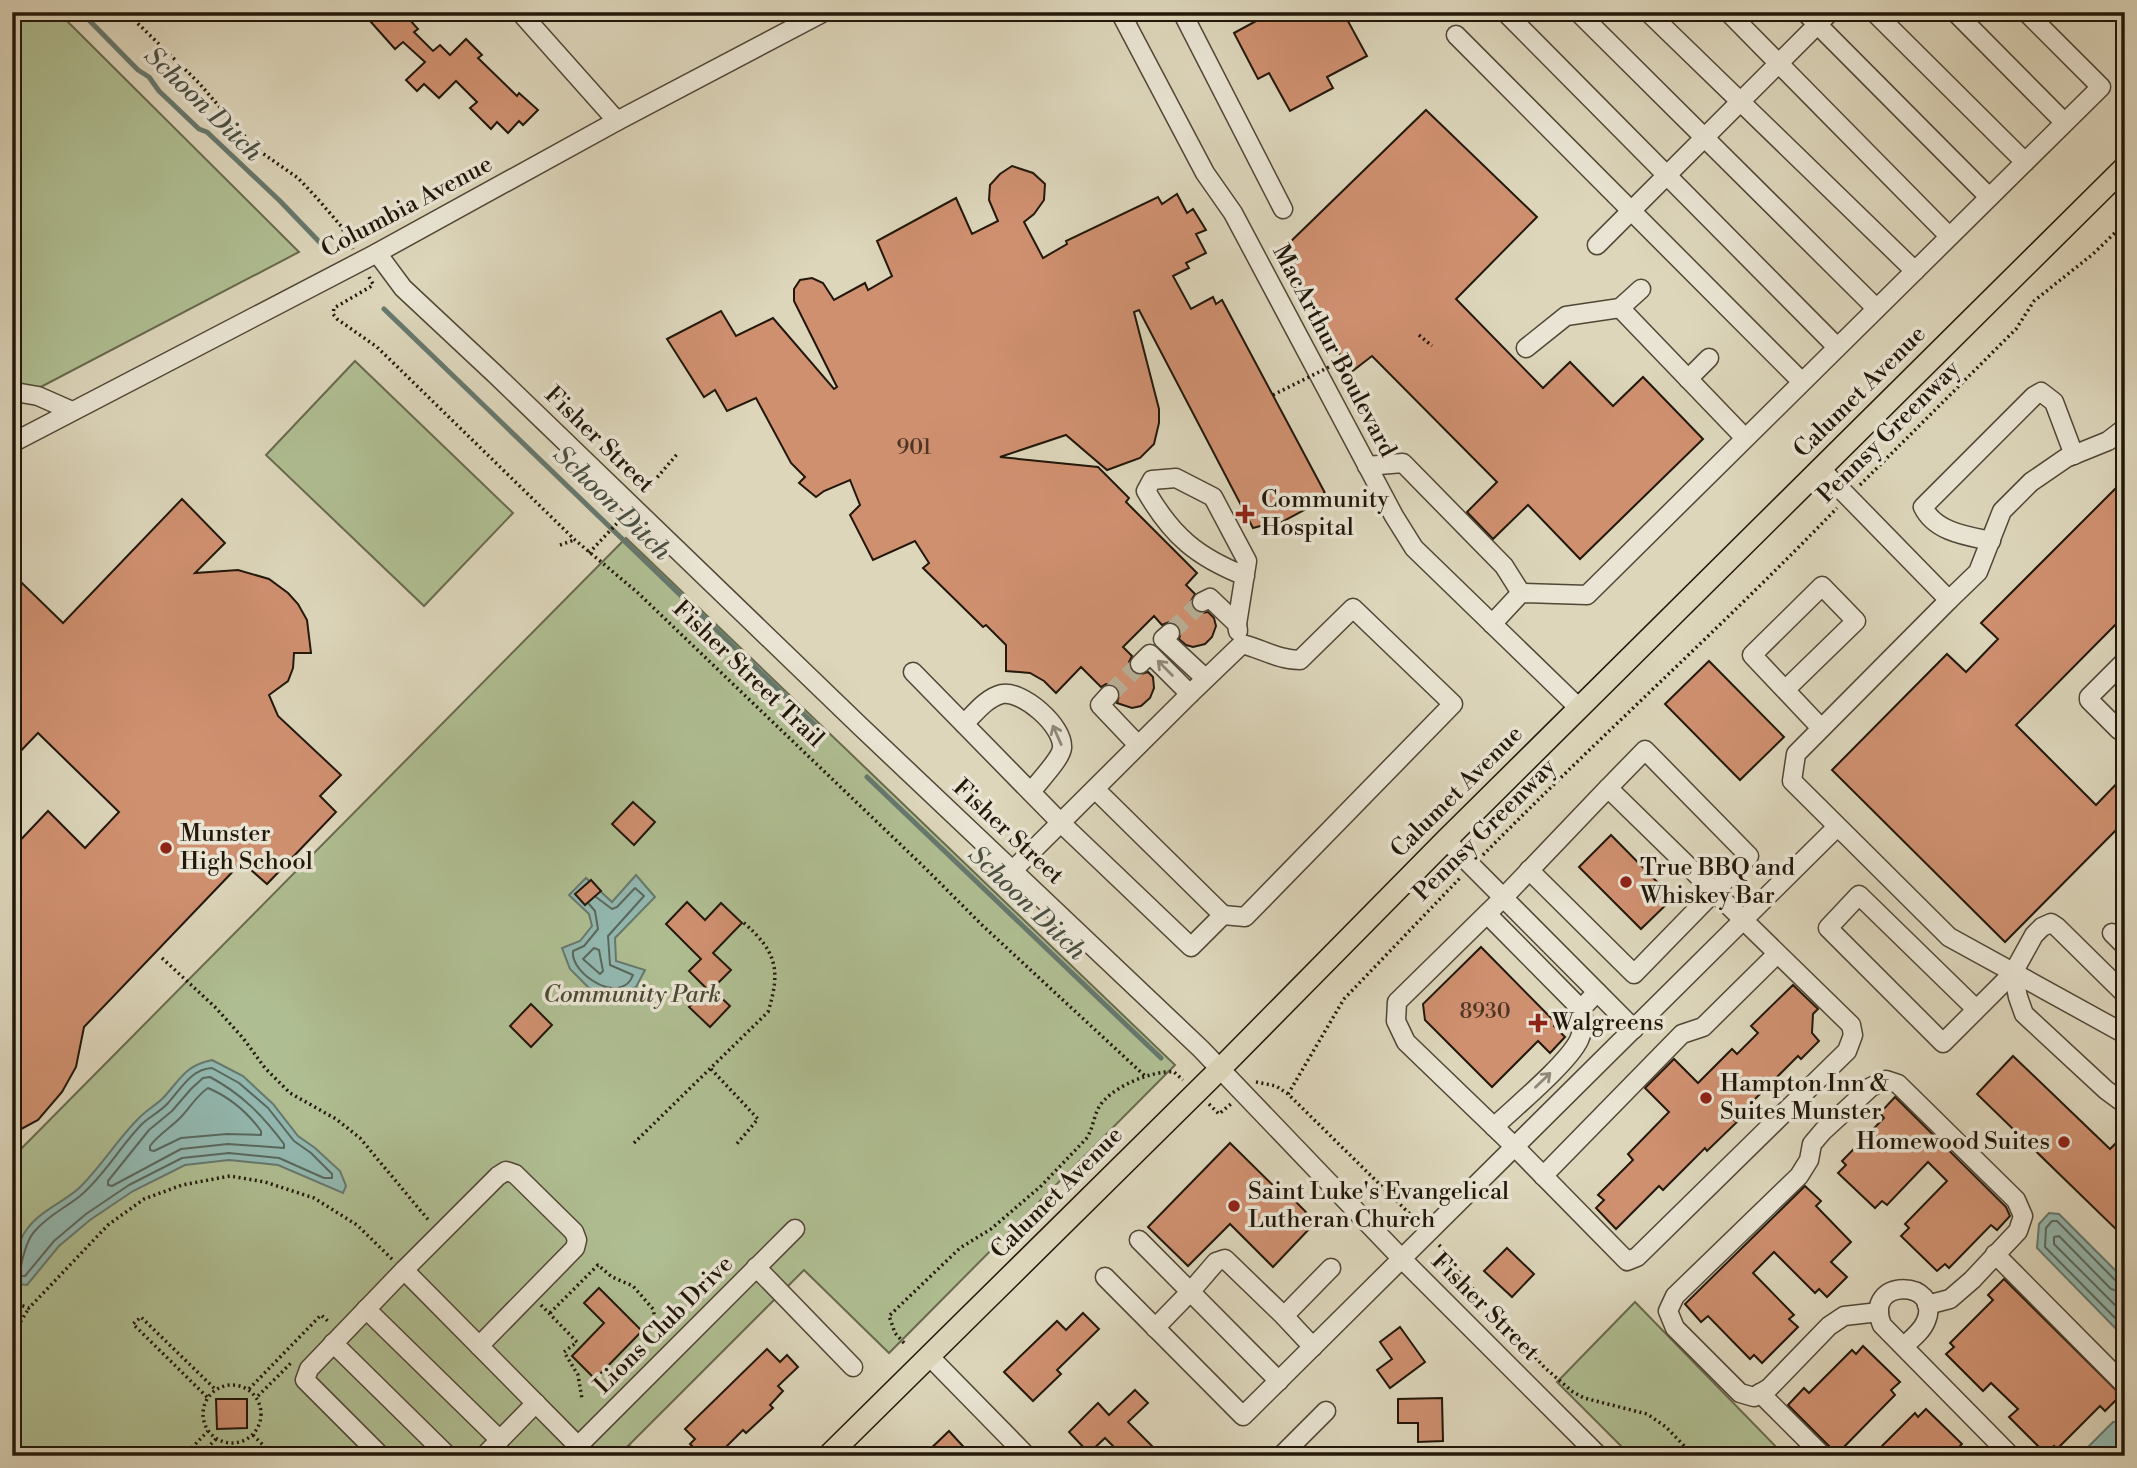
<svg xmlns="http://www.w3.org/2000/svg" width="2137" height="1468" viewBox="0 0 2137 1468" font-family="'Libre Bodoni',serif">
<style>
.green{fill:#afbe92;stroke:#686a4e;stroke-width:2}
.water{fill:#93b9b1;stroke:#66786e;stroke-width:2}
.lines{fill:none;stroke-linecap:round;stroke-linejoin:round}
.shore{stroke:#5a685e;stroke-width:2}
.stream{stroke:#66786e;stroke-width:5}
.building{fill:#cf9070;stroke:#22170a;stroke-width:2}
.minor-tunnel{stroke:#b8b098;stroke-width:18;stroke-dasharray:18 9;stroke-linecap:butt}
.minor-casing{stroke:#514736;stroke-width:21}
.major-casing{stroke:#22170a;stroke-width:24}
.path{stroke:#22170a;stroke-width:3.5;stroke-dasharray:2 3.5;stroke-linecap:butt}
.minor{stroke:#e9e4d3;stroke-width:18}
.major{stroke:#ddd6bb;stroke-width:21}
.path-bridge{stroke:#22170a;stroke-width:3.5;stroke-dasharray:2 3.5;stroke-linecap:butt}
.oneway{stroke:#8f8879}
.poi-dot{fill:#8f2418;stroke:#e9e4d3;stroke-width:2.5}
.labels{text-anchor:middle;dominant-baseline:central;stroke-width:7;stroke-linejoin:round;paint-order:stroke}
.number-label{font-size:21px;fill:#4d3524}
.street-label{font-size:24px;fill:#22170a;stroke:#e9e4d3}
.poi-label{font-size:24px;fill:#22170a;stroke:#e9e4d3;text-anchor:start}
.park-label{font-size:24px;font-style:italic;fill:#4c4933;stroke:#e9e4d3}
.water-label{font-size:26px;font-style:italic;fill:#4a5044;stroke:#e9e4d3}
</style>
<rect width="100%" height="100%" fill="#ddd6bb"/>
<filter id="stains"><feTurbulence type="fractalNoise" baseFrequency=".00286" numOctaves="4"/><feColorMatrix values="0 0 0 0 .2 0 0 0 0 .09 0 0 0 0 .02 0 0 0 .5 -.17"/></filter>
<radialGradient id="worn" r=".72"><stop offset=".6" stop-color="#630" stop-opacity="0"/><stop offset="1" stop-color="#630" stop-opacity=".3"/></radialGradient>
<!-- green -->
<g class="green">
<path d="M12,12H58L299,252L12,402Z"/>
<path d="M355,361L513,513L424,606L266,455Z"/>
<path d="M626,538L1175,1065L889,1353L804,1270L618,1456H12V1158Z"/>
<path d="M1635,1302L1785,1456H1631L1557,1382Z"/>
</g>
<!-- water -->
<g class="water">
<path d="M636,875L655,897L615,938L616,961L645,970L636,987L618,996L593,992L570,969L562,948L580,941L592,926L589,914L569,895L586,878L612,902Z"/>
<path d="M212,1060L243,1076L273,1104L298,1136L315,1148L340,1171L346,1186L343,1193L278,1165L229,1160L185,1165L133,1191L90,1220L59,1246L27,1285L19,1284L14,1280C16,1263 16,1243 27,1229C40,1211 62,1203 78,1189C101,1167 116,1141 138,1119C145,1111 155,1106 163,1098C181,1079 184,1066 212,1060Z"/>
<path d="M2049,1213L2059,1214L2125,1280V1338L2037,1248L2039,1224Z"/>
<path d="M2125,1421V1456H2079L2113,1422Z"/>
</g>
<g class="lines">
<!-- shore -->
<g class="shore">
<path d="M589,904L595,911L598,929L584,946L573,951C570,975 622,1006 633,975L610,965L608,936L644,896L635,888L617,907L612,909L596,897"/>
<path d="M594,948L599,950L603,971L600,974L583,959Z"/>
<path d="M212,1068L239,1083L268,1108L294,1141L311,1153L332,1174V1178H324L279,1158L229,1153L182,1158L129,1185L86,1214L54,1241L25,1276H20C20,1266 26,1241 34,1232C47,1216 65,1208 80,1196C105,1175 120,1146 143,1123C151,1116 161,1111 168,1103C181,1089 191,1069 212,1068Z"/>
<path d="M210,1077C242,1094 263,1116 284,1144V1148L228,1144L181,1149L112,1186L108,1185V1181L149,1130L172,1111L191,1089L203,1078Z"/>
<path d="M208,1088C229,1097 248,1113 261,1131V1135L227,1134L181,1138L154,1151L150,1150V1146C158,1135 170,1128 180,1118C190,1108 196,1096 208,1088Z"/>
<path d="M2125,1284L2117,1282L2057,1221H2052L2046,1228L2045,1247L2125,1328"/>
<path d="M2125,1293L2111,1289L2059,1236L2054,1237V1244L2125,1315"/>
</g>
<!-- stream -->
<g class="stream">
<path d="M81,12L138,70L149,77L159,91L199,129L207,132L280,201L329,252"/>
<path d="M384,309L815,725"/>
<path d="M867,777L1161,1058"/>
</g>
</g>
<!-- building -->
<g class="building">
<path d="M362,12H403L418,29L414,32L433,51L440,45L450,55L466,39L482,55L478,58L517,96L519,93L538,110L523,125L519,121L508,133L497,122L491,129L470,108L477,102L456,81L439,98L424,84L417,91L406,80L425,62L403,42L395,49Z"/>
<path d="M1254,12H1343L1367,56L1327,77L1333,88L1290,111L1269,73L1258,79L1234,33L1258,20Z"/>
<path d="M1426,110L1537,217L1456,299L1543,388L1570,362L1613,406L1643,377L1703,439L1580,559L1528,505L1493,539L1467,512L1497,482L1372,356L1350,373L1283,249Z"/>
<path d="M1012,166L1033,173L1045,184L1044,200L1034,214L1024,222L1043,258L1067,244L1066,241L1158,197L1162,204L1177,194L1187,213L1193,209L1206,230L1196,234L1206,253L1186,263L1189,268L1173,276L1191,309L1213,297L1216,304L1222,300L1325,493L1318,495L1321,501L1265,531L1264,525L1253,528L1139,310L1134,312L1159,409V423L1154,444L1140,458L1107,470L1066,435L1000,457L1098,467L1129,498L1126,502L1197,573L1186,585L1195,594L1191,601L1192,608L1201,613L1208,612L1214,618L1216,626L1212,637L1205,644L1193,647L1186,645L1179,639L1181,632L1178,625L1169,622L1162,625L1154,616L1123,647L1132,656L1129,662L1132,671L1138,675L1148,672L1153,677L1154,688L1150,698L1141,706L1132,708L1117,703L1120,692L1116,686L1106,684L1101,687L1081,667L1056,693L1044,681L1030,673L1006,671V645L986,625L983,627L923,568L929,563L915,541L873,560L850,515L860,505L850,480L824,491L816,497L799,483L805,477L791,463L756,398L727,411L715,390L704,397L667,339L721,311L736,336L773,318L834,389L837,387L794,301V289L800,280L812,278L823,283L834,300L865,283L868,290L892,276L877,241L956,198L972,234L998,221L989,200L990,185L1000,174Z"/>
<path d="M2125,479V615L2016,725L2096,805L2125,775V821L2005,942L1832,770L1947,654L1966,672L1998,639L1981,623Z"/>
<path d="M182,499L225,543L195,573L238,570L269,579L288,593L298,604L307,620L311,653H294L293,668L288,681L269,695L278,716L341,775L320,796L336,812L267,884L242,862L84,1027L76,1067L62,1092L38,1120L12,1134V849L48,811L85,848L119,812L38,733L12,760V598L22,583L63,623Z"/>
<path d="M1709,661L1784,737L1740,780L1665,704Z"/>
<path d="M633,802L655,822L634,845L612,824Z"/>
<path d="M1611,835L1673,898L1641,929L1579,867Z"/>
<path d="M591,880L601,891L585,905L575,894Z"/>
<path d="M687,902L705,920L721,903L742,923L713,953L731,970L712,989L730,1006L710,1027L689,1007L707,989L689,971L701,959L666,924Z"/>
<path d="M1481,947L1556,1023L1554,1026L1565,1037L1550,1053L1538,1041L1492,1087L1425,1020L1423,1004Z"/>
<path d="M1793,985L1818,1009L1813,1014L1812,1033L1819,1041L1801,1059L1798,1056L1734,1120L1737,1122L1707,1151L1705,1148L1663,1190L1659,1186L1616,1229L1596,1208L1604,1200L1598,1195L1633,1160L1628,1154L1669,1112L1645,1088L1674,1059L1698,1083L1732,1049L1737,1054L1758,1033L1751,1026Z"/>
<path d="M531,1004L552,1025L531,1047L510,1026Z"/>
<path d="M2013,1056L2110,1149L2125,1134V1238L1977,1094Z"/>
<path d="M1895,1097L2006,1207L2010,1216L1997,1230L1991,1225L1949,1268L1945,1264L1937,1271L1901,1236L1909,1228L1905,1224L1947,1181L1928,1162L1887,1205L1882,1201L1875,1208L1838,1173L1846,1165L1842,1161L1884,1118L1880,1113Z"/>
<path d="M1230,1143L1289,1201L1292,1198L1306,1212L1302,1217L1312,1226L1273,1267L1230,1224L1188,1266L1148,1227Z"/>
<path d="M1805,1186L1821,1201L1816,1206L1851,1242L1831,1262L1847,1277L1827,1297L1819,1289L1815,1293L1774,1252L1753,1273L1794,1315L1789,1319L1798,1327L1762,1363L1754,1355L1750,1359L1708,1316L1701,1322L1685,1304Z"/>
<path d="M1507,1248L1534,1274L1512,1297L1484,1271Z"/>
<path d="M2004,1279L2121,1395L2105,1411L2100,1406L2057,1449L2054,1446L2046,1454L2009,1417L2018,1409L1991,1383L1983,1391L1946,1354L1954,1347L1950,1343L1993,1300L1988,1295Z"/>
<path d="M599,1288L642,1331L595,1379L572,1356L604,1323L584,1303Z"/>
<path d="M1083,1313L1099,1329L1057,1370L1061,1374L1033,1401L1004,1372L1057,1321L1066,1330Z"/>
<path d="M1400,1327L1425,1362L1390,1388L1377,1370L1392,1359L1380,1342Z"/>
<path d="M1863,1346L1900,1382L1891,1390L1895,1395L1837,1454L1788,1405L1804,1388L1809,1393L1852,1350L1856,1354Z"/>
<path d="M767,1349L780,1362L787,1355L798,1367L778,1386L783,1391L770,1405L773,1408L746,1433L743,1430L717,1456L708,1448L701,1455L690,1444L695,1439L685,1429Z"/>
<path d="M1135,1390L1148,1403L1128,1422L1162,1456H1123L1105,1438L1089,1453L1069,1432L1098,1403L1109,1415Z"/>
<path d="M1442,1398L1443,1441L1418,1442V1423H1398V1399Z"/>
<path d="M216,1399H247V1428L217,1429Z"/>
<path d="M1926,1409L1962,1444L1950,1456H1872L1915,1413L1918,1417Z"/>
<path d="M949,1431L972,1456H923Z"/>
</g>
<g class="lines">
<!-- minor-tunnel -->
<g class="minor-tunnel">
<path d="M1170,633L1202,602"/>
<path d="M1109,695L1140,664"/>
</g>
<defs>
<g id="minor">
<path d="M520,12L617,121"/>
<path d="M1120,12L1205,173L1233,213L1394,516L1414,548L1579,708"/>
<path d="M1182,12L1283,209"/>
<path d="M1505,12L1837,347"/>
<path d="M1578,12L1876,308"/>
<path d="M1648,12L1915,271"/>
<path d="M1728,12L1949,236"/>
<path d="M1805,12L1989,197"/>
<path d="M1874,12L2025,162"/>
<path d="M1955,12L2064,122"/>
<path d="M2120,12L2125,16"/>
<path d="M1456,35L1802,382"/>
<path d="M1597,245L1830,12"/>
<path d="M377,253L403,288L496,375L860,726L1201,1049L1402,1259L1599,1456"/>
<path d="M1641,289L1620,308L1745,438"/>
<path d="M1526,348L1566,316L1620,308"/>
<path d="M1688,379L1709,358"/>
<path d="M12,394L15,392L38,396L72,411"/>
<path d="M12,443L377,253L617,121L824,12"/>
<path d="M1367,466L1403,463L1504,566L1521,593"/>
<path d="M1820,468L1949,600L1796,754L1792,781L1949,937L2125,1034"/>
<path d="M1991,541C1967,536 1935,532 1923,507L2034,396L2041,392L2054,402L2074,455"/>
<path d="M1949,600L1978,572L2002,511L2031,482L2066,458L2108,441L2125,428"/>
<path d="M1202,602L1210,598L1237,624L1238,631"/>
<path d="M1237,624L1247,561L1213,497L1176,478L1152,480L1146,491C1172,536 1197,557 1245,576"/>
<path d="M1492,624L1521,593L1587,595L2101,87L2026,12"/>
<path d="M1170,633L1163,639L1205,678"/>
<path d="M2125,661L2089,697V700L2119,730L2125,728"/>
<path d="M1140,664L1150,654L1190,694"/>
<path d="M913,672L1061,823L1191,947L1223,915L1245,917L1453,704L1353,608L1300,660C1279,660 1262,649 1242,644L1190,694L1013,870"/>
<path d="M1785,690L1856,621L1822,586L1752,655L1821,728"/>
<path d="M1109,695L1100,705L1138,745"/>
<path d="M964,724C975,713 986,698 1002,694C1022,690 1064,726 1062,748C1061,759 1038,782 1031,792"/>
<path d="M1608,788L1851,1025L1853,1035L1847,1051L1637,1257L1627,1261L1515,1147L1406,1042L1396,1021L1397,1002L1503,898Z"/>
<path d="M1095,789L1223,915"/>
<path d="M1446,840L1634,1029"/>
<path d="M1529,870L1634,974L1749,856L1645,750L1608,788"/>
<path d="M1487,914L1581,1009"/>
<path d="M2112,933L2125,946"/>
<path d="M2013,973L2018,997L2024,1014L2106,1090L2125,1104"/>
<path d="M1976,1009L1859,895L1828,928L1943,1043L2013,973L2034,935L2042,927L2051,923L2057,927L2125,994"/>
<path d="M1494,1127C1514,1108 1568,1063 1579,1040C1584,1029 1585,1020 1581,1009L1597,992"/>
<path d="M1543,1176L1682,1034L1703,1027L1777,954"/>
<path d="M1139,1240L1279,1381"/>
<path d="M1995,1254L2125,1385"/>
<path d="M756,1267L853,1367"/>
<path d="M404,1270L498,1176L506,1171L515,1174L574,1232L577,1240L575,1248L479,1346"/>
<path d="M1105,1277L1243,1416L1837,827"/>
<path d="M366,1309L500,1440"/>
<path d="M1879,1312L1844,1316L1829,1326L1769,1388L1754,1397L1740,1393L1675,1328L1668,1311L1675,1296L1799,1176L1809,1160L1812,1144L1823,1131L1871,1087L1886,1080L1898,1084L2016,1200L2023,1216L2018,1231L1972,1280L1950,1299L1927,1305"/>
<path d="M1284,1316L1313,1347"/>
<path d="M1155,1328L1191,1291L1216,1262L1225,1259L1284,1316L1331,1268"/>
<path d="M333,1343L448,1456"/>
<path d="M1904,1346C1912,1339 1922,1331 1926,1321C1943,1279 1862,1277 1882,1325L2011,1456"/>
<path d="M929,1356L1027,1456"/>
<path d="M1760,1393L1823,1456"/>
<path d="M381,1456L305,1380L309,1369L404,1270L588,1456"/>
<path d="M484,1456L536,1403"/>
<path d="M568,1456L795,1229"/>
<path d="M629,1456H630"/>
<path d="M1281,1456L1326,1411"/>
</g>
<path id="major" d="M828,1456L1220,1069L1446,840L2125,167"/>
</defs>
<!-- minor casing -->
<use href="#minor" class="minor-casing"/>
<!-- major casing -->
<use href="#major" class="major-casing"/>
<!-- path -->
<g class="path">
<path d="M126,12L199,83L255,148L298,178L316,197L341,226L353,249"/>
<path d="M369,277L373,284L370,287L334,308L333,314L337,319L377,347L575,540L637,592L924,867L982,925L1145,1076"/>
<path d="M1419,335L1432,346"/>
<path d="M1860,485L2016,329L2034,301L2093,254L2125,223"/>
<path d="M643,494L678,453"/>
<path d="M560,545L574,540"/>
<path d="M589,553L622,518"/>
<path d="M1483,855C1599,737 1722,627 1837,508"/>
<path d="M162,958L215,1007L243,1038L265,1068L290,1093L336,1119L360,1138L430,1222"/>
<path d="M711,1069L758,1119L735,1146"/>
<path d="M1256,1082L1276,1086L1288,1094L1417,1221"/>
<path d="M1288,1094L1344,999L1460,878"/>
<path d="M1209,1104L1219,1114L1232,1103"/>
<path d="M634,1143L768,1012C781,970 777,952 743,922"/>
<path d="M1439,1245L1454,1261L1463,1278L1545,1368L1573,1392L1584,1398L1647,1414L1666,1427L1694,1456"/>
<path d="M12,1302L29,1308L108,1225L144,1199L182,1185L230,1176L265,1182L314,1198L357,1225L393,1260"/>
<path d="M541,1305L577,1342L564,1352L578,1375L582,1399"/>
<path d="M550,1313L598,1265L612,1277L633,1286L653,1309L658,1333"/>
<path d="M12,1336L29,1308"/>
<path d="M904,1343L895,1333L889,1316L960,1248L991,1229L1041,1186L1086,1139C1093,1129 1093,1119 1098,1109C1108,1088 1152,1070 1174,1072L1183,1080"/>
<circle cx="232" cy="1414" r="29"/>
<path d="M249,1389L321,1315L329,1322"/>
<path d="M258,1396L292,1362"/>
<path d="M207,1397L133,1324L141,1317L215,1389"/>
<path d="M253,1435L274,1456"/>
<path d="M184,1456L208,1431"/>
<path d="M199,1456L216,1439"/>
</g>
<!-- minor -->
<use href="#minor" class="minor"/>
<!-- major -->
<use href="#major" class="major"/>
<!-- path-bridge -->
<path class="path-bridge" d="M1273,395L1343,360"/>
</g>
<!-- one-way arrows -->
<defs><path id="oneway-shaft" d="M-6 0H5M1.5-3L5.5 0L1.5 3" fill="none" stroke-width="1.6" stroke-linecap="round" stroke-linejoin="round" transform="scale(1.75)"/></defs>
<g class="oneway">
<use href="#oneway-shaft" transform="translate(1165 668) rotate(-135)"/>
<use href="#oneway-shaft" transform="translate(1057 735) rotate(-114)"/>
<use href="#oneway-shaft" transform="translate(1543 1080) rotate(-44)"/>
</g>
<!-- markers -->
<g class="poi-dot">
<path d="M1241.5 503.5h7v7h7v7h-7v7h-7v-7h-7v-7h7z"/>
<circle cx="166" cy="848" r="7"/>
<circle cx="1626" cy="882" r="7"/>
<path d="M1534.5 1012.5h7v7h7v7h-7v7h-7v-7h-7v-7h7z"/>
<circle cx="1706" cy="1098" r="7"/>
<circle cx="2064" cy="1142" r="7"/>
<circle cx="1234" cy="1206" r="7"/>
</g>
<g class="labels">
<!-- number labels -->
<g class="number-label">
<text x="914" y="448">901</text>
<text x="1485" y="1012">8930</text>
</g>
<!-- street labels -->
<g class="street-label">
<text transform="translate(407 207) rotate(-28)">Columbia Avenue</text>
<text transform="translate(1334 351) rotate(62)">MacArthur Boulevard</text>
<text transform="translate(1860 392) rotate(-45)">Calumet Avenue</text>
<text transform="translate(1889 432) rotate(-45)">Pennsy Greenway</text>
<text transform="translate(599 440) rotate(44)">Fisher Street</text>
<text transform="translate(748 674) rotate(44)">Fisher Street Trail</text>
<text transform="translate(1457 792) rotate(-45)">Calumet Avenue</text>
<text transform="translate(1485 830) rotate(-45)">Pennsy Greenway</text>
<text transform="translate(1008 832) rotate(43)">Fisher Street</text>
<text transform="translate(1057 1193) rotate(-45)">Calumet Avenue</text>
<text transform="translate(1485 1307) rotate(45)">Fisher Street</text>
<text transform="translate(664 1325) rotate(-45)">Lions Club Drive</text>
</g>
<!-- poi labels -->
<g class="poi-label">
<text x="1261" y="500">Community<tspan x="1261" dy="28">Hospital</tspan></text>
<text x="180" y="834">Munster<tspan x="180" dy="28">High School</tspan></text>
<text x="1640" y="868">True BBQ and<tspan x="1640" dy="28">Whiskey Bar</tspan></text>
<text x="1552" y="1023">Walgreens</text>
<text x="1720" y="1084">Hampton Inn &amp;<tspan x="1720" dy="28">Suites Munster</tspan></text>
<text x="2050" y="1142" text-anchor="end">Homewood Suites</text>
<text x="1248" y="1192">Saint Luke's Evangelical<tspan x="1248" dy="28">Lutheran Church</tspan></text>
</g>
<!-- park labels -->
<g class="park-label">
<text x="632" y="995">Community Park</text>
</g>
<!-- water labels -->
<g class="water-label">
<text transform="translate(203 104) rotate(44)">Schoon Ditch</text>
<text transform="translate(612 503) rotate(44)">Schoon Ditch</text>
<text transform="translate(1027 903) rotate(44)">Schoon Ditch</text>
</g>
</g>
<!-- margin -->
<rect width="2137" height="1468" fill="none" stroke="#ddd6bb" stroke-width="42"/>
<rect x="14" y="14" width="2109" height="1440" fill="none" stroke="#22170a" stroke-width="3.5"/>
<rect x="21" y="21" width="2095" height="1426" fill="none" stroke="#22170a" stroke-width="2"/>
<rect width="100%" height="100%" filter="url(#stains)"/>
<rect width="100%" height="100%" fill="url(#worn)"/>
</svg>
